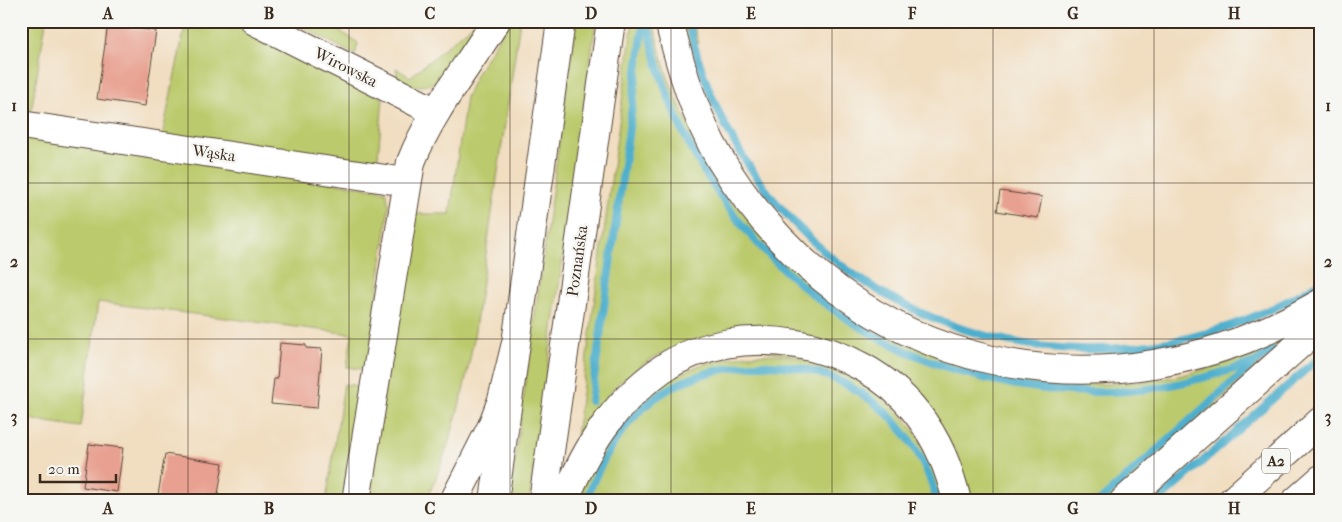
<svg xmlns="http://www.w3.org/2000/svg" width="1342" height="522" viewBox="0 0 1342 522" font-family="'IM FELL French Canon',serif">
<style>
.green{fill:#bbca6c;stroke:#7b7a45}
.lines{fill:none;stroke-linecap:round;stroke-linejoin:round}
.stream{stroke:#4eafcd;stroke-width:8}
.building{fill:#e8a090}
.minor-casing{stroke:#564536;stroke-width:30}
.major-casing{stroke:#564536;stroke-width:30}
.highway-casing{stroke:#564536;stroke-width:30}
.minor{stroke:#fff;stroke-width:28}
.major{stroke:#fff;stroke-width:28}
.highway{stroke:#fff;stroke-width:28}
.grid{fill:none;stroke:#3b2a1e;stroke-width:1;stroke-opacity:0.55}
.labels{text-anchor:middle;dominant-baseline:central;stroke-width:5;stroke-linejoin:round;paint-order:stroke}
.shield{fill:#f6f6f2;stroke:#73675e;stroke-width:1}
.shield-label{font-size:15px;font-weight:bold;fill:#3b2a1e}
.street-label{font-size:16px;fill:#3b2a1e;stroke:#f6f6f2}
.neatline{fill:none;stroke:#3b2a1e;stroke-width:2}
.grid-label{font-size:16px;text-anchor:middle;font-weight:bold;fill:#3b2a1e}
</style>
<rect width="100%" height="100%" fill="#f6f6f2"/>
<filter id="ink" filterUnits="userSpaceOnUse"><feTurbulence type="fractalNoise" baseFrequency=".02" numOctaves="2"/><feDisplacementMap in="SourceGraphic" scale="10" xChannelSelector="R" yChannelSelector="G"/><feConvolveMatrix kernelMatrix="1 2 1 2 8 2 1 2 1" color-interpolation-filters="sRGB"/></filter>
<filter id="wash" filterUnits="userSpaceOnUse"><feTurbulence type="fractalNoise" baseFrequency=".0096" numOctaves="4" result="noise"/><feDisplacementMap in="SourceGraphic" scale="20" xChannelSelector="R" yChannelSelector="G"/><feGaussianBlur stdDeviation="1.12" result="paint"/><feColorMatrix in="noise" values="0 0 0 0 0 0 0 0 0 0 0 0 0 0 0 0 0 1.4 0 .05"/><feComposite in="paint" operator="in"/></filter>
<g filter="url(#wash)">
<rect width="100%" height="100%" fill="#f1ddbf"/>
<!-- green -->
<g class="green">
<path d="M21,21H46L30,118L21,117Z"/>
<path d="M186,21H234L383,98L377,169L162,137Z"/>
<path d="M291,21H325L358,43L355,55Z"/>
<path d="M477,21H484L447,74C432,87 412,92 397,75L396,68L410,77Z"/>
<path d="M509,21H520L473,343C463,398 449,450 426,501H365L412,214H450L466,97L476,75Z"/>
<path d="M576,21H596L529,501H509Z"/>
<path d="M633,21H654C660,69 683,116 706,158C793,314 971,402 1148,381C1195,375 1238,360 1281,342L1283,343L1111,501H973L957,454L942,429L890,372L701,339L667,351L649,360L619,383L591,415L576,436Z"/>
<path d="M679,21H692L699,43L685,48Z"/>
<path d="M21,133L386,191L389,205L368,370L347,367L352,334L98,302L81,427L21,418Z"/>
<path d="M746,355C760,355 775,353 788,356C849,367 902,401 930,457C937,471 940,487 945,501H577L597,450L661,383L700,365Z"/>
<path d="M344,384L365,387L348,501H326Z"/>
</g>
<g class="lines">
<!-- stream -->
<g class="stream">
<path d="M688,21C753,311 1071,438 1321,282"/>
<path d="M649,29C695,254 900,406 1128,391C1172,388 1214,376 1255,362"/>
<path d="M591,401L644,21"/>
<path d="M586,501C599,463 618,429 649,403C671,385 698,374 725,369C821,348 913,405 937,501"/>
<path d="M1100,501L1255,362L1273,350"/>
<path d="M1158,501L1321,356"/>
</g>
</g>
<g id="blocks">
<!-- building -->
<g class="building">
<path d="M108,24L156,31L145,106L97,99Z"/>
<path d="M1000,191L1042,197L1038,218L997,211Z"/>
<path d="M280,343L306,345V348L322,349L317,408L271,404L274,379H277Z"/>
<path d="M89,444L123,448L117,492L83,487Z"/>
<path d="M165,454L223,463L217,501H157Z"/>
</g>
</g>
</g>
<g filter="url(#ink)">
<use href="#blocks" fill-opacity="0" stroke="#564536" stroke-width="1"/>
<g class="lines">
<defs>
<g id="minor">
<path d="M255,21L436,112"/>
<path d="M21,125L406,182"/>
<path d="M356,501L411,162C431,111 467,68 496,21"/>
</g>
<g id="major">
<path d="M494,501L561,21"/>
<path d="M543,501L611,21"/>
</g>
<g id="highway">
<path d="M669,21C681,68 695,117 720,159C851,376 1106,428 1321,303"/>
<path d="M454,501L492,426L502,400L515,347"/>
<path d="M564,501C587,447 613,403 662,369C739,317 860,340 916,412C938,440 949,468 957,501"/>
<path d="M1124,501L1321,325"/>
<path d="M1232,501L1321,421"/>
<path d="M1296,501L1321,479"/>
</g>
</defs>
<!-- minor casing -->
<use href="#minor" class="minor-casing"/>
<!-- major casing -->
<use href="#major" class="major-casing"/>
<!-- highway casing -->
<use href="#highway" class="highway-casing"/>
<!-- minor -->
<use href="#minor" class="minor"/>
<!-- major -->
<use href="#major" class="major"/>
<!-- highway -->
<use href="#highway" class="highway"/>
</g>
</g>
<!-- grid -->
<path class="grid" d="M188,21V501M349,21V501M510,21V501M671,21V501M832,21V501M993,21V501M1154,21V501M21,183H1321M21,339H1321"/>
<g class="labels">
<!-- shield labels -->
<rect class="shield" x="1262" y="448.5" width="28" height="25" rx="4"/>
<g class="shield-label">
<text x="1276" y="461">A2</text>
</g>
<!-- street labels -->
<g class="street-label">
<text transform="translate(346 67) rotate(27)">Wirowska</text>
<text transform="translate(214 153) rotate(8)">Wąska</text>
<text transform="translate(577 261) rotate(-82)">Poznańska</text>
</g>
</g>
<!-- margin -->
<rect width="1342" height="522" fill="none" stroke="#f6f6f2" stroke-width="55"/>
<!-- scale -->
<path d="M40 474v8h76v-8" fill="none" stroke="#3b2a1e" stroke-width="2.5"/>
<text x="48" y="474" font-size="15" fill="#3b2a1e" stroke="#f6f6f2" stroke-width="4" paint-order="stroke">20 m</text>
<rect x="28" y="28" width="1286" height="466" class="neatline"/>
<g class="grid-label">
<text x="108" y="19">A</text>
<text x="269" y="19">B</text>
<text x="430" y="19">C</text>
<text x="591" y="19">D</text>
<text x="751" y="19">E</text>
<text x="912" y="19">F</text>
<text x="1073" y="19">G</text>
<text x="1234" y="19">H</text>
<text x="14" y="111">1</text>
<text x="1328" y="111">1</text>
<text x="14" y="267">2</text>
<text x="1328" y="267">2</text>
<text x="14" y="422">3</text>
<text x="1328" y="422">3</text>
<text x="108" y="514">A</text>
<text x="269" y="514">B</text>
<text x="430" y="514">C</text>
<text x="591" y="514">D</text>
<text x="751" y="514">E</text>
<text x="912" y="514">F</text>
<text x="1073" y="514">G</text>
<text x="1234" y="514">H</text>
</g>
</svg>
